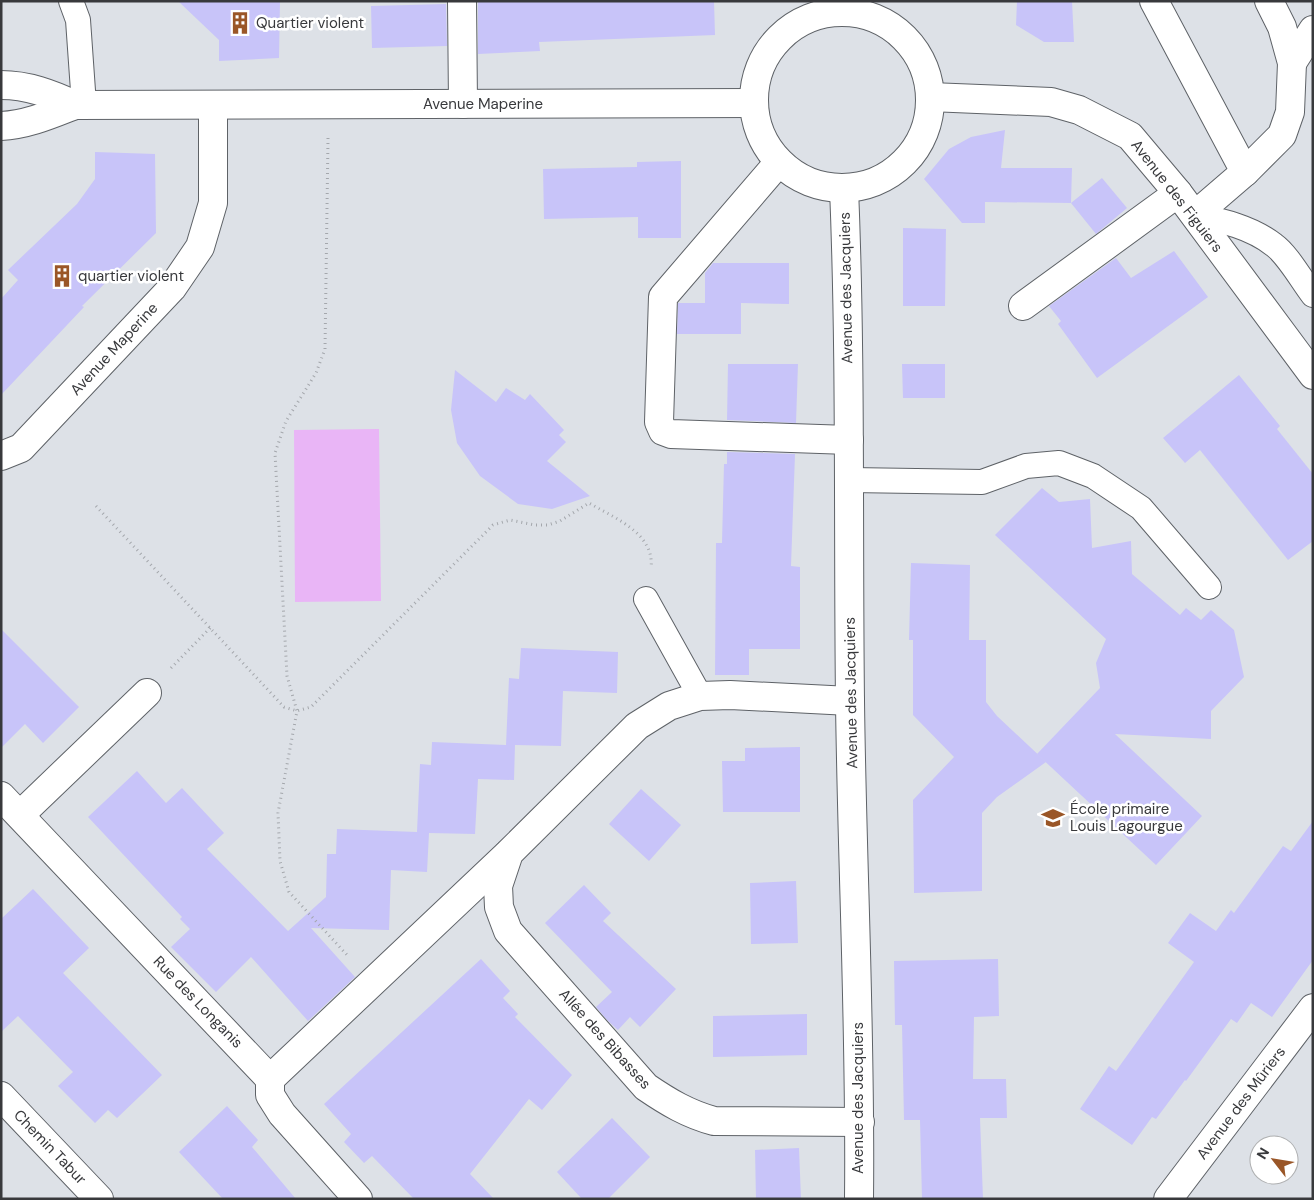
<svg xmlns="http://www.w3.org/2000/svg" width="1314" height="1200" viewBox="0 0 1314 1200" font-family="'DM Sans',sans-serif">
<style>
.park{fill:#e9b5f6}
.building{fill:#c8c4f9}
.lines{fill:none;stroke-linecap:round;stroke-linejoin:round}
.service-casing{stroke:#5e6267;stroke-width:26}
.minor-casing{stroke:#5e6267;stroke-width:30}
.secondary-casing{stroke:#5e6267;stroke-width:30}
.path{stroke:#a4a7ac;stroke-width:3;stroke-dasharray:1 4;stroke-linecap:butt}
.service{stroke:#fff;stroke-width:24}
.minor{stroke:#fff;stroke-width:28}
.secondary{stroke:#fff;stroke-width:28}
.labels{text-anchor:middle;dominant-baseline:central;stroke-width:5;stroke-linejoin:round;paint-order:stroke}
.poi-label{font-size:15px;fill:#38393c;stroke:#fff;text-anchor:start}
.street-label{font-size:15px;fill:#38393c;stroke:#fff}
</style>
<rect width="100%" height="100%" fill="#dde1e7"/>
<!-- park -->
<path class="park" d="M379,429L381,601L295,602L294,430Z"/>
<!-- building -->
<g class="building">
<path d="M178,1H280L279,58L219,61V40Z"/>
<path d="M478,1H714L715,35L539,42L540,51L478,54Z"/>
<path d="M1017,1H1072L1074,42H1044L1016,25Z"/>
<path d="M446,4L447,46L372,48L371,6Z"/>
<path d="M1005,130L1001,168H1072L1071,203L985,202V223H962L924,179L949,149L971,137Z"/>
<path d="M95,152L155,154L156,233L82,306L84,307L1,395V299L18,280L8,270L77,204L95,179Z"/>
<path d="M681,161V238H638V217L544,219L543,169L637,167V162Z"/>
<path d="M1102,178L1127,208L1096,234L1071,203Z"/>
<path d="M903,228L946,229L945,306H903Z"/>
<path d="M1174,251L1208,297L1097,378L1058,324L1061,321L1049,306L1116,258L1131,278Z"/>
<path d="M713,263H789V304L741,303V334H677L678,303H705V273Z"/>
<path d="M728,364H798L796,423L727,420Z"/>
<path d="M902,364H945V398H903Z"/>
<path d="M455,370L496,402L506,388L525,400L530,394L564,430L559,435L566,442L547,461L590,496L552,509L518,504L480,476L457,443L451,410Z"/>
<path d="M1239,375L1280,426L1277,429L1313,474V541L1288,560L1200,450L1185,463L1163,438Z"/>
<path d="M727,452L795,454L791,566L800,567V649H749V675H715L716,543H722L724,464H727Z"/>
<path d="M1042,488L1059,502L1090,499L1092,548L1131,541L1132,574L1180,615L1186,608L1201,620L1211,610L1234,630L1244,677L1211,711V739L1115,734L1202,816L1156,865L1037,754L1100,688L1096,663L1106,639L995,535Z"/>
<path d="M911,563L970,565L969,640H986V702L997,716L1046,762L997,797L982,813V891L914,893L913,800L954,757L913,715V640H909Z"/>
<path d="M1,629L79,707L43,743L25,724L1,748Z"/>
<path d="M521,648L618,652L617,693L563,691L561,746L515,745L514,780L478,779L475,834L429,833L427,872L391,870L389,930L311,928L355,977L308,1021L251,957L216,992L171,947L190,929L180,919L182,917L88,817L137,771L166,803L182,788L224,833L207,849L288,931L326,897L327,854H336L337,829L417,832L420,764L431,765L432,742L506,745L509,678L519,679Z"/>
<path d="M800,747V812H723L722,761H745V748Z"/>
<path d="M641,789L681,825L649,861L609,824Z"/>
<path d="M1313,821V960L1272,1017L1251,1003L1237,1023L1231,1019L1186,1081L1185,1080L1156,1119L1152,1117L1132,1145L1080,1109L1109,1066L1116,1071L1194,962L1168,943L1190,913L1216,931L1231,910L1234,913L1283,846L1291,851Z"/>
<path d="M796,881L798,943L751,944L750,883Z"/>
<path d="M584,885L611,913L603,921L676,989L640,1027L630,1017L618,1030L607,1020L596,1007L612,992L545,923Z"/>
<path d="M33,889L89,948L63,973L162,1075L117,1118L108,1110L95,1123L58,1086L73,1072L18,1016L1,1032V919Z"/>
<path d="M481,959L510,991L503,998L518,1014L515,1017L572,1075L542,1110L529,1099L470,1174L494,1199H414L372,1156L364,1163L344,1142L351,1134L324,1104Z"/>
<path d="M998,959L999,1016L974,1017L973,1079H1006L1007,1118H980L983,1199H922L920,1120H904L902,1025H895L894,961Z"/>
<path d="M807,1014V1055L713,1057V1016Z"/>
<path d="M227,1106L258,1140L252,1147L296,1199H223L179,1152Z"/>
<path d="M612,1118L650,1157L608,1199H582L557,1172Z"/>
<path d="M799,1148L801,1199H756L755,1150Z"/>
</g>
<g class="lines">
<defs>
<g id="service">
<path d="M71,1L78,20L84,105"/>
<path d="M1195,215C1223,221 1251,227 1274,245C1288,255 1302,281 1313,295"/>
<path d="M850,480L982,482L1026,466L1059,463L1093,476L1141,508L1209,587"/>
<path d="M646,599L700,696"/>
</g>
<g id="minor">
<path d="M462,1L463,104"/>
<path d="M1154,1L1245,172L1195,215"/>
<circle cx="842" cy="100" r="88"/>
<path d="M1292,63L1313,30"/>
<path d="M1,85C28,85 51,94 75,105"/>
<path d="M930,97L1051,102L1079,110L1130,136L1178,193L1313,375"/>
<path d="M1,126C27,125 52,114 75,105L754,103"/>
<path d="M779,162L663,297L659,422L663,431L671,434L849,440"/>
<path d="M1245,172L1282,135L1290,112L1292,63L1282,27L1269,1"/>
<path d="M844,188C851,359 848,530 850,701C852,867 861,1033 859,1199"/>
<path d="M1023,306L1178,193"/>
<path d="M1,456L21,448L172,288L200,247L213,203V106"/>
<path d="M850,701L730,695L700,696L669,706L637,726L509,853L498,886L499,907L508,931L646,1087C668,1102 688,1114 714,1121L860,1122"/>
<path d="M1,796L270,1079V1095L282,1114L358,1199"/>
<path d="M20,815L147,693"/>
<path d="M270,1079L507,855"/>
<path d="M1168,1199L1313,1008"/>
</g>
<path id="secondary" d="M1,1096L99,1199"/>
</defs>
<!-- service casing -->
<use href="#service" class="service-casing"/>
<!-- minor casing -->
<use href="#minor" class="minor-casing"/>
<!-- secondary casing -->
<use href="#secondary" class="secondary-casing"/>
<!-- path -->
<g class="path">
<path d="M328,138L325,349L316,373L286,421L275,453L287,676L297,711L278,813L280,861L289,892L348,956"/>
<path d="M96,506L284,707L297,711L311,707L493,525L510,520L535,525H548L560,521L589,503C614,518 655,533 651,568"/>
<path d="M171,668L211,627"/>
</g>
<!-- service -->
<use href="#service" class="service"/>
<!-- minor -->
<use href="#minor" class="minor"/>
<!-- secondary -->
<use href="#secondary" class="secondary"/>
</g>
<!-- icons -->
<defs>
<symbol id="building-bare" viewBox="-9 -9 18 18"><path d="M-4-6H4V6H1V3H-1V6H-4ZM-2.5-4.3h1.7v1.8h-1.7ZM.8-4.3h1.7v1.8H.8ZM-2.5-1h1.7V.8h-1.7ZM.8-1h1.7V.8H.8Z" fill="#9a5627" stroke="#fff" stroke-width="2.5" paint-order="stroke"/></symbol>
<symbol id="school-bare" viewBox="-9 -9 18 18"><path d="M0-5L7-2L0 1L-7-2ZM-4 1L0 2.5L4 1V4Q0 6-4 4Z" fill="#9a5627" stroke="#fff" stroke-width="2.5" paint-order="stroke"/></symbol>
</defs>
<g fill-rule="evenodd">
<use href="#building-bare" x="224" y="7" width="32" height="32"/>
<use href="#building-bare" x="46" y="260" width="32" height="32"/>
<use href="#school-bare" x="1037" y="802" width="32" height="32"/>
</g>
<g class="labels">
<!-- poi labels -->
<g class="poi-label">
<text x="256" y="23">Quartier violent</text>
<text x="78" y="276">quartier violent</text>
<text x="1070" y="809">École primaire<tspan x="1070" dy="17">Louis Lagourgue</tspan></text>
</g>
<!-- street labels -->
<g class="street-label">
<text x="483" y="104">Avenue Maperine</text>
<text transform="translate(1177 196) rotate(52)">Avenue des Figuiers</text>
<text transform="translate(846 288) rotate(-91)">Avenue des Jacquiers</text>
<text transform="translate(114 349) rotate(-47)">Avenue Maperine</text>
<text transform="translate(851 693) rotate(-91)">Avenue des Jacquiers</text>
<text transform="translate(198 1002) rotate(46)">Rue des Longanis</text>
<text transform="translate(605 1039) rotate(48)">Allée des Bibasses</text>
<text transform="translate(858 1098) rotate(-90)">Avenue des Jacquiers</text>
<text transform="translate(1241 1103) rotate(-53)">Avenue des Mûriers</text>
<text transform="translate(50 1147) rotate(46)">Chemin Tabur</text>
</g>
</g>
<!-- border -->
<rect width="1314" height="1200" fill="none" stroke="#38393c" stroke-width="5"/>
<!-- north arrow -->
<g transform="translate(1274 1160) rotate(301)"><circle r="24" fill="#ffffff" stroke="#afb0b1"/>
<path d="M0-4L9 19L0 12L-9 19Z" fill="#9a5627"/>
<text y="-8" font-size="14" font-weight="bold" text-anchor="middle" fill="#38393c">N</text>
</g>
</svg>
